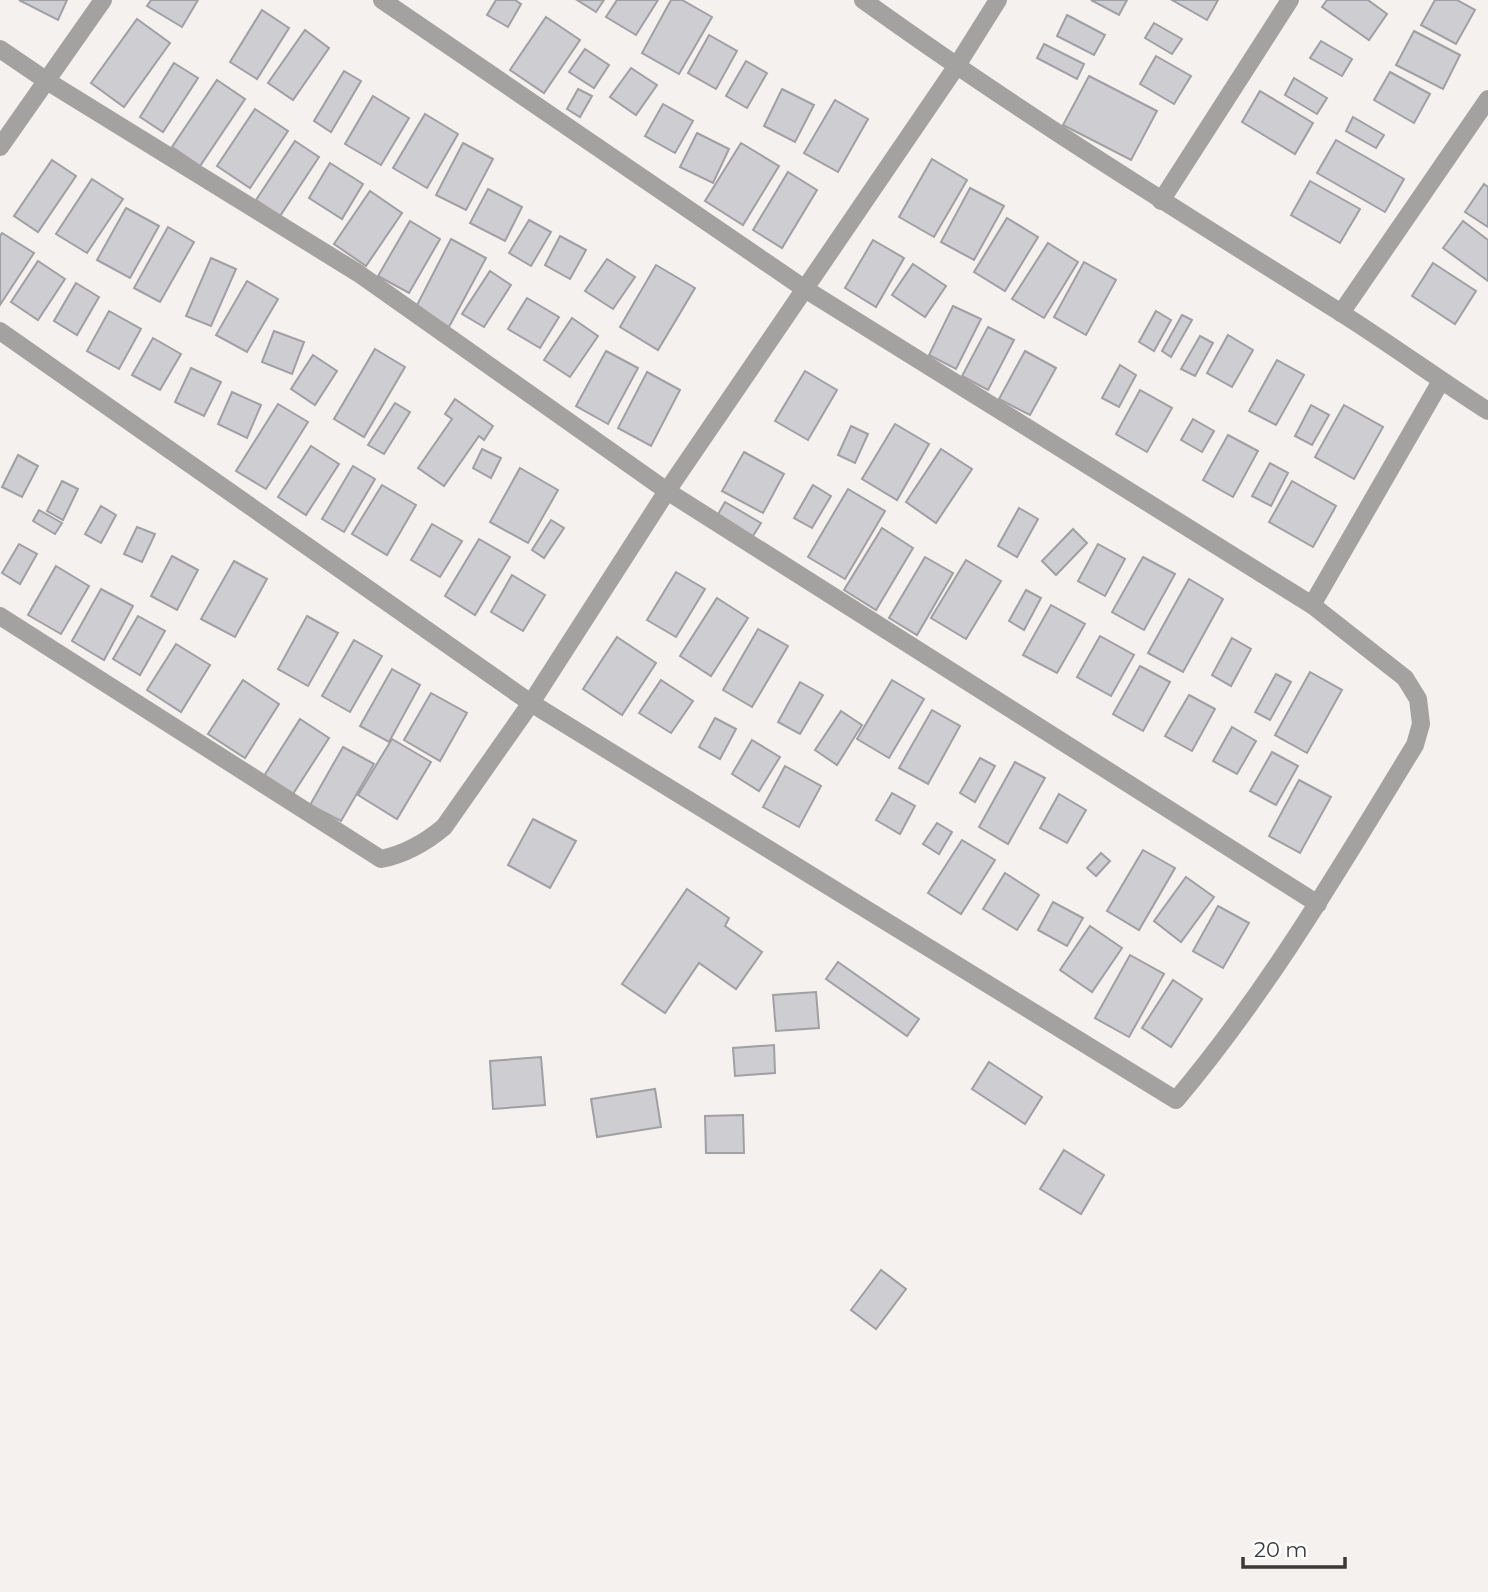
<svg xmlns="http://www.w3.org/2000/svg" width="1488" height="1592" viewBox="0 0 1488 1592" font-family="Montserrat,sans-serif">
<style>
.building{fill:#ceced2;stroke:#a09fa3;stroke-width:2}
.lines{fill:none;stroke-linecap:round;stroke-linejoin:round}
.street{stroke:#a4a2a1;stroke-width:18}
</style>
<rect width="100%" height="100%" fill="#f4f1ee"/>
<!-- building -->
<g class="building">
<path d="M19,0H67L58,20Z"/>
<path d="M151,0H198L182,27L147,6Z"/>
<path d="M496,0H515L521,4L508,27L487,15Z"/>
<path d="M577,0H604L596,12Z"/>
<path d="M617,0H658L636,35L606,17Z"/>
<path d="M671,0H682L712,17L679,74L642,53Z"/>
<path d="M1091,0H1127L1119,15Z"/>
<path d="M1172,0H1218L1207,20Z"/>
<path d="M1327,0H1368L1387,14L1369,40L1322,7Z"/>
<path d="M1435,0H1457L1475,10L1456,44L1421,25Z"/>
<path d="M262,10L289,28L257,79L230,62Z"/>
<path d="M1067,15L1105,35L1094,55L1057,36Z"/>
<path d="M546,17L580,40L544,93L510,70Z"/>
<path d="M137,19L170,43L124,107L91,83Z"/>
<path d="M1154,23L1182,39L1172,54L1145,38Z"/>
<path d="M305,30L329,48L293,100L268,83Z"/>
<path d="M1414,31L1460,55L1443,89L1396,65Z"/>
<path d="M709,35L737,51L716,89L688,73Z"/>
<path d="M1321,41L1352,59L1342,76L1310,58Z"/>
<path d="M1044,44L1084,64L1077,79L1037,58Z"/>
<path d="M585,49L609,65L594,88L569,72Z"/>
<path d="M1156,56L1191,76L1174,104L1140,84Z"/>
<path d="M746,61L767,73L747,108L726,96Z"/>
<path d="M174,63L198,78L163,132L140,117Z"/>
<path d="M631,68L657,85L636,115L610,97Z"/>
<path d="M344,71L361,81L331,132L314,121Z"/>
<path d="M1390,72L1430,94L1414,123L1374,100Z"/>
<path d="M1089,76L1157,111L1131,160L1063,125Z"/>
<path d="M1294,78L1327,98L1317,114L1285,95Z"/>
<path d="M217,80L245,99L200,166L172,147Z"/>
<path d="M578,89L592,96L580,117L567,109Z"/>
<path d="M782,89L814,105L795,142L764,126Z"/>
<path d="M1260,91L1313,123L1295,154L1242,122Z"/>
<path d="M373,96L409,118L381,165L345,144Z"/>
<path d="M835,100L868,119L838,172L804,153Z"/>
<path d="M663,104L693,121L675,153L645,136Z"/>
<path d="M255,109L288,131L250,188L217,166Z"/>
<path d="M425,114L458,134L427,188L393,168Z"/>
<path d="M1353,117L1384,135L1376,148L1346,131Z"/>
<path d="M697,133L729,149L713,183L680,167Z"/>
<path d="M1336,140L1404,179L1385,212L1317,173Z"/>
<path d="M295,141L319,157L280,216L256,200Z"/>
<path d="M463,143L493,159L466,210L436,195Z"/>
<path d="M741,143L779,166L743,225L705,201Z"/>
<path d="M932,159L967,180L934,237L899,217Z"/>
<path d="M52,160L76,176L38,232L14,216Z"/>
<path d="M330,163L363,184L342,219L309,198Z"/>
<path d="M788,172L817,190L782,248L753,230Z"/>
<path d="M92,179L123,199L87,253L56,234Z"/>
<path d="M1310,181L1360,209L1340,243L1291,215Z"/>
<path d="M1484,184L1488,187V227L1465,212Z"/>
<path d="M970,188L1004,206L974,260L941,242Z"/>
<path d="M488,189L522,207L505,241L470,223Z"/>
<path d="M370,191L402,213L366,266L334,244Z"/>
<path d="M126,208L159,226L130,278L97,260Z"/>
<path d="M1007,218L1038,237L1005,291L974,272Z"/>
<path d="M529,220L551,232L531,266L509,253Z"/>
<path d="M410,221L440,239L409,293L378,276Z"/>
<path d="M1463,221L1488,240V281L1443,248Z"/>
<path d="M168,227L194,242L160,302L134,288Z"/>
<path d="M2,233L34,253L0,305V236Z"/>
<path d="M560,236L586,250L570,279L545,265Z"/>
<path d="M451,239L486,258L449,327L415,309Z"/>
<path d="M873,240L904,258L876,307L845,288Z"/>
<path d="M1048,243L1078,262L1044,318L1012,299Z"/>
<path d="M211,258L236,269L211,326L186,316Z"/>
<path d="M607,259L635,277L613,309L585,291Z"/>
<path d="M38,261L65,279L38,320L11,302Z"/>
<path d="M1084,262L1116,280L1086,335L1054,317Z"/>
<path d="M1433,263L1476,291L1455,324L1412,296Z"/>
<path d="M913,264L946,286L925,317L892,295Z"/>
<path d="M656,265L695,288L658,350L620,327Z"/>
<path d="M490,271L511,285L484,327L462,314Z"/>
<path d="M247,281L278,299L247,352L216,335Z"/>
<path d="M76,283L99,297L77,335L54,321Z"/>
<path d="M527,298L559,317L540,348L508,329Z"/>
<path d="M953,306L981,319L956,369L929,355Z"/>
<path d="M109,311L141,329L119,369L87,351Z"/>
<path d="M1156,311L1171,320L1154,351L1139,342Z"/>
<path d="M1182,315L1192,320L1171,357L1162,351Z"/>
<path d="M572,318L598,336L570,377L544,360Z"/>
<path d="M988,327L1014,340L988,390L962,376Z"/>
<path d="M274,331L304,342L292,374L262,362Z"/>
<path d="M1228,335L1253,350L1232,387L1207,373Z"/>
<path d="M1200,336L1213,343L1195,376L1181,369Z"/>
<path d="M153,338L181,354L160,390L132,375Z"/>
<path d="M375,349L405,367L364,437L334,419Z"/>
<path d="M606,351L638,368L608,424L576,406Z"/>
<path d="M1025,351L1056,368L1030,415L999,399Z"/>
<path d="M313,355L337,371L315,405L291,389Z"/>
<path d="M1277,360L1304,375L1276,425L1249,411Z"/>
<path d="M1120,365L1136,375L1119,407L1102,398Z"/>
<path d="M191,368L221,382L204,416L175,402Z"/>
<path d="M805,371L837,390L808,440L775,421Z"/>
<path d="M647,372L680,390L651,446L618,428Z"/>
<path d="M1140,390L1172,408L1147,452L1116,434Z"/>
<path d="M232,392L261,405L247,438L218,424Z"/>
<path d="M455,399L493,426L484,440L479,436L444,486L418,468L452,419L445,414Z"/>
<path d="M395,403L410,412L384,454L368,445Z"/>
<path d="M278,404L308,422L266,489L236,471Z"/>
<path d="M1311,405L1329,415L1312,445L1295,436Z"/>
<path d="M1344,405L1383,427L1354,479L1315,457Z"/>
<path d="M1193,419L1214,431L1202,452L1181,440Z"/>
<path d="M895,424L929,444L897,500L862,479Z"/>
<path d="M851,426L868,434L855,463L838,455Z"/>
<path d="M1228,435L1258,451L1233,497L1203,480Z"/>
<path d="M311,446L339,464L306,515L278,497Z"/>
<path d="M482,449L501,458L491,478L473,468Z"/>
<path d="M941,449L972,469L936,523L906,502Z"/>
<path d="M744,452L784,474L763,513L722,491Z"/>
<path d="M18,455L38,466L22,497L2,487Z"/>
<path d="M1270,463L1288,473L1271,506L1252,496Z"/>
<path d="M353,466L375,479L344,532L322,519Z"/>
<path d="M520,468L558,490L528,543L490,522Z"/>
<path d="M62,481L78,489L63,520L47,511Z"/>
<path d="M1292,481L1336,506L1313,547L1269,522Z"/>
<path d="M382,485L416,505L387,555L352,534Z"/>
<path d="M813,485L831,496L812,528L794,518Z"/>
<path d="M848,489L885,511L845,579L808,557Z"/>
<path d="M725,502L761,523L753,536L717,516Z"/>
<path d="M101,506L116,515L101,543L85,534Z"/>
<path d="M1019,508L1038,519L1017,557L998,546Z"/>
<path d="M39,510L62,523L55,534L33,521Z"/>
<path d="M551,520L564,528L544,558L532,550Z"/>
<path d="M432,524L462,541L440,577L411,560Z"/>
<path d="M137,527L155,534L142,562L124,554Z"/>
<path d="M882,528L913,548L876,610L844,590Z"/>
<path d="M1073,529L1087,543L1056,575L1042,561Z"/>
<path d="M479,539L510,557L475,615L445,596Z"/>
<path d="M19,544L37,554L20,584L2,573Z"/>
<path d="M1098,544L1125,559L1105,596L1078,581Z"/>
<path d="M172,556L198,570L177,610L151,596Z"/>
<path d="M925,557L953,573L917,635L889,618Z"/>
<path d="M1143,557L1175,574L1144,630L1112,612Z"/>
<path d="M966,560L1001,581L966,639L931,618Z"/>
<path d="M234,561L267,579L235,637L201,619Z"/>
<path d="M56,566L89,586L61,634L28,615Z"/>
<path d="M676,572L705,589L676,637L647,620Z"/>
<path d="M512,575L545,595L523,631L491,612Z"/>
<path d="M1189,579L1223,599L1183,672L1148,653Z"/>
<path d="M101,589L133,606L104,660L72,641Z"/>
<path d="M1026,590L1041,598L1024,630L1009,621Z"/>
<path d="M717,598L748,618L711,676L680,656Z"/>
<path d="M1051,605L1085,624L1057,673L1023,655Z"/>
<path d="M138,616L165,631L140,675L113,659Z"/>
<path d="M307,616L338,633L308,686L278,669Z"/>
<path d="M758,629L788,646L752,707L723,690Z"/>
<path d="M1100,636L1134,655L1111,696L1077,677Z"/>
<path d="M617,637L656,663L622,715L583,689Z"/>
<path d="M1232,638L1251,649L1231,686L1212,675Z"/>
<path d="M354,640L382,656L350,712L322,696Z"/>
<path d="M176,644L210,665L181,712L147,690Z"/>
<path d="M1140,666L1170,682L1143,731L1113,714Z"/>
<path d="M392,669L420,685L389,742L360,726Z"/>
<path d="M1310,672L1342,690L1307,753L1275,735Z"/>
<path d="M1276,674L1291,682L1270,720L1255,712Z"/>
<path d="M243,680L279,704L245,758L208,734Z"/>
<path d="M661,680L693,701L671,733L639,713Z"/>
<path d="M892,680L924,699L889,758L857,739Z"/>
<path d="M800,682L823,695L800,734L778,722Z"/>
<path d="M431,693L467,713L440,761L404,740Z"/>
<path d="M1189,695L1215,709L1192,751L1165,736Z"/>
<path d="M932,710L960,726L928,784L899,768Z"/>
<path d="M841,711L862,725L837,765L815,750Z"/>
<path d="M715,718L736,729L720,759L699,747Z"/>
<path d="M300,719L329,738L293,794L264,776Z"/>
<path d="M1232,727L1256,741L1237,774L1213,761Z"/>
<path d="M392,739L431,762L397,819L358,795Z"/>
<path d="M752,740L780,757L759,791L732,774Z"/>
<path d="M343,747L374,764L341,821L310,805Z"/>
<path d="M1272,752L1298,766L1276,805L1250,791Z"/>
<path d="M980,758L995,766L975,802L960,793Z"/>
<path d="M1015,762L1045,778L1008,844L979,827Z"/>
<path d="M785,766L821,786L799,827L763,807Z"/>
<path d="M1299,780L1331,797L1300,853L1269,836Z"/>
<path d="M892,793L915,806L900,834L876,820Z"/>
<path d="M1059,794L1086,810L1067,843L1040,828Z"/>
<path d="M533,819L576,841L550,888L508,865Z"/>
<path d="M937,823L952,832L939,854L923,844Z"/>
<path d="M962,840L995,860L961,914L928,893Z"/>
<path d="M1143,850L1175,868L1139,930L1107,911Z"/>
<path d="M1101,853L1110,861L1096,876L1087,868Z"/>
<path d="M1005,873L1039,895L1017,930L983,909Z"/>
<path d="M1186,877L1214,897L1181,942L1154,921Z"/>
<path d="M687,889L729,918L725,926L762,952L736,989L699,963L665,1013L622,984Z"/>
<path d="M1053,902L1083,918L1067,946L1038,930Z"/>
<path d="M1218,906L1249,923L1223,968L1193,951Z"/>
<path d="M1090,926L1122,948L1092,992L1060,970Z"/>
<path d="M1130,955L1164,974L1129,1037L1095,1018Z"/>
<path d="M838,962L919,1019L907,1036L826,979Z"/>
<path d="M1173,980L1202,999L1171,1047L1142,1028Z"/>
<path d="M816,992L819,1028L776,1031L773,995Z"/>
<path d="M774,1045L775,1073L735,1076L733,1048Z"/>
<path d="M541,1057L545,1105L493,1109L490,1061Z"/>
<path d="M989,1062L1042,1097L1025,1124L972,1089Z"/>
<path d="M655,1089L661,1127L597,1137L591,1099Z"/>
<path d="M743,1115L744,1153H706L705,1116Z"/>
<path d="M1064,1150L1104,1175L1081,1214L1040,1189Z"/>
<path d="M881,1270L906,1289L876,1329L851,1310Z"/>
</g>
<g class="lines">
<!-- street -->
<g class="street">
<path d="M863,0C1017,111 1178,210 1338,311C1389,343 1438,379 1488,411"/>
<path d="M0,49L47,81L358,273L667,491L1318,904"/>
<path d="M0,147L103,0"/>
<path d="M1161,201L1290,0"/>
<path d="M1341,313L1488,99"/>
<path d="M0,331L531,703L1176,1100C1268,991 1341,866 1415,745L1421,724L1418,699L1405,678L1312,605L805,289L382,0"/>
<path d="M1312,605L1441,381"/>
<path d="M0,616L381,859C406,854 425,843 444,827L531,703L667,491L956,67L998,0"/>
</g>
</g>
<!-- scale -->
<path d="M1243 1557v10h102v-10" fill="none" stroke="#3a3938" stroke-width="3.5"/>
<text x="1254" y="1557" font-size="21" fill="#3a3938" stroke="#ffffff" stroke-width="5" paint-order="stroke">20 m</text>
</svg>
